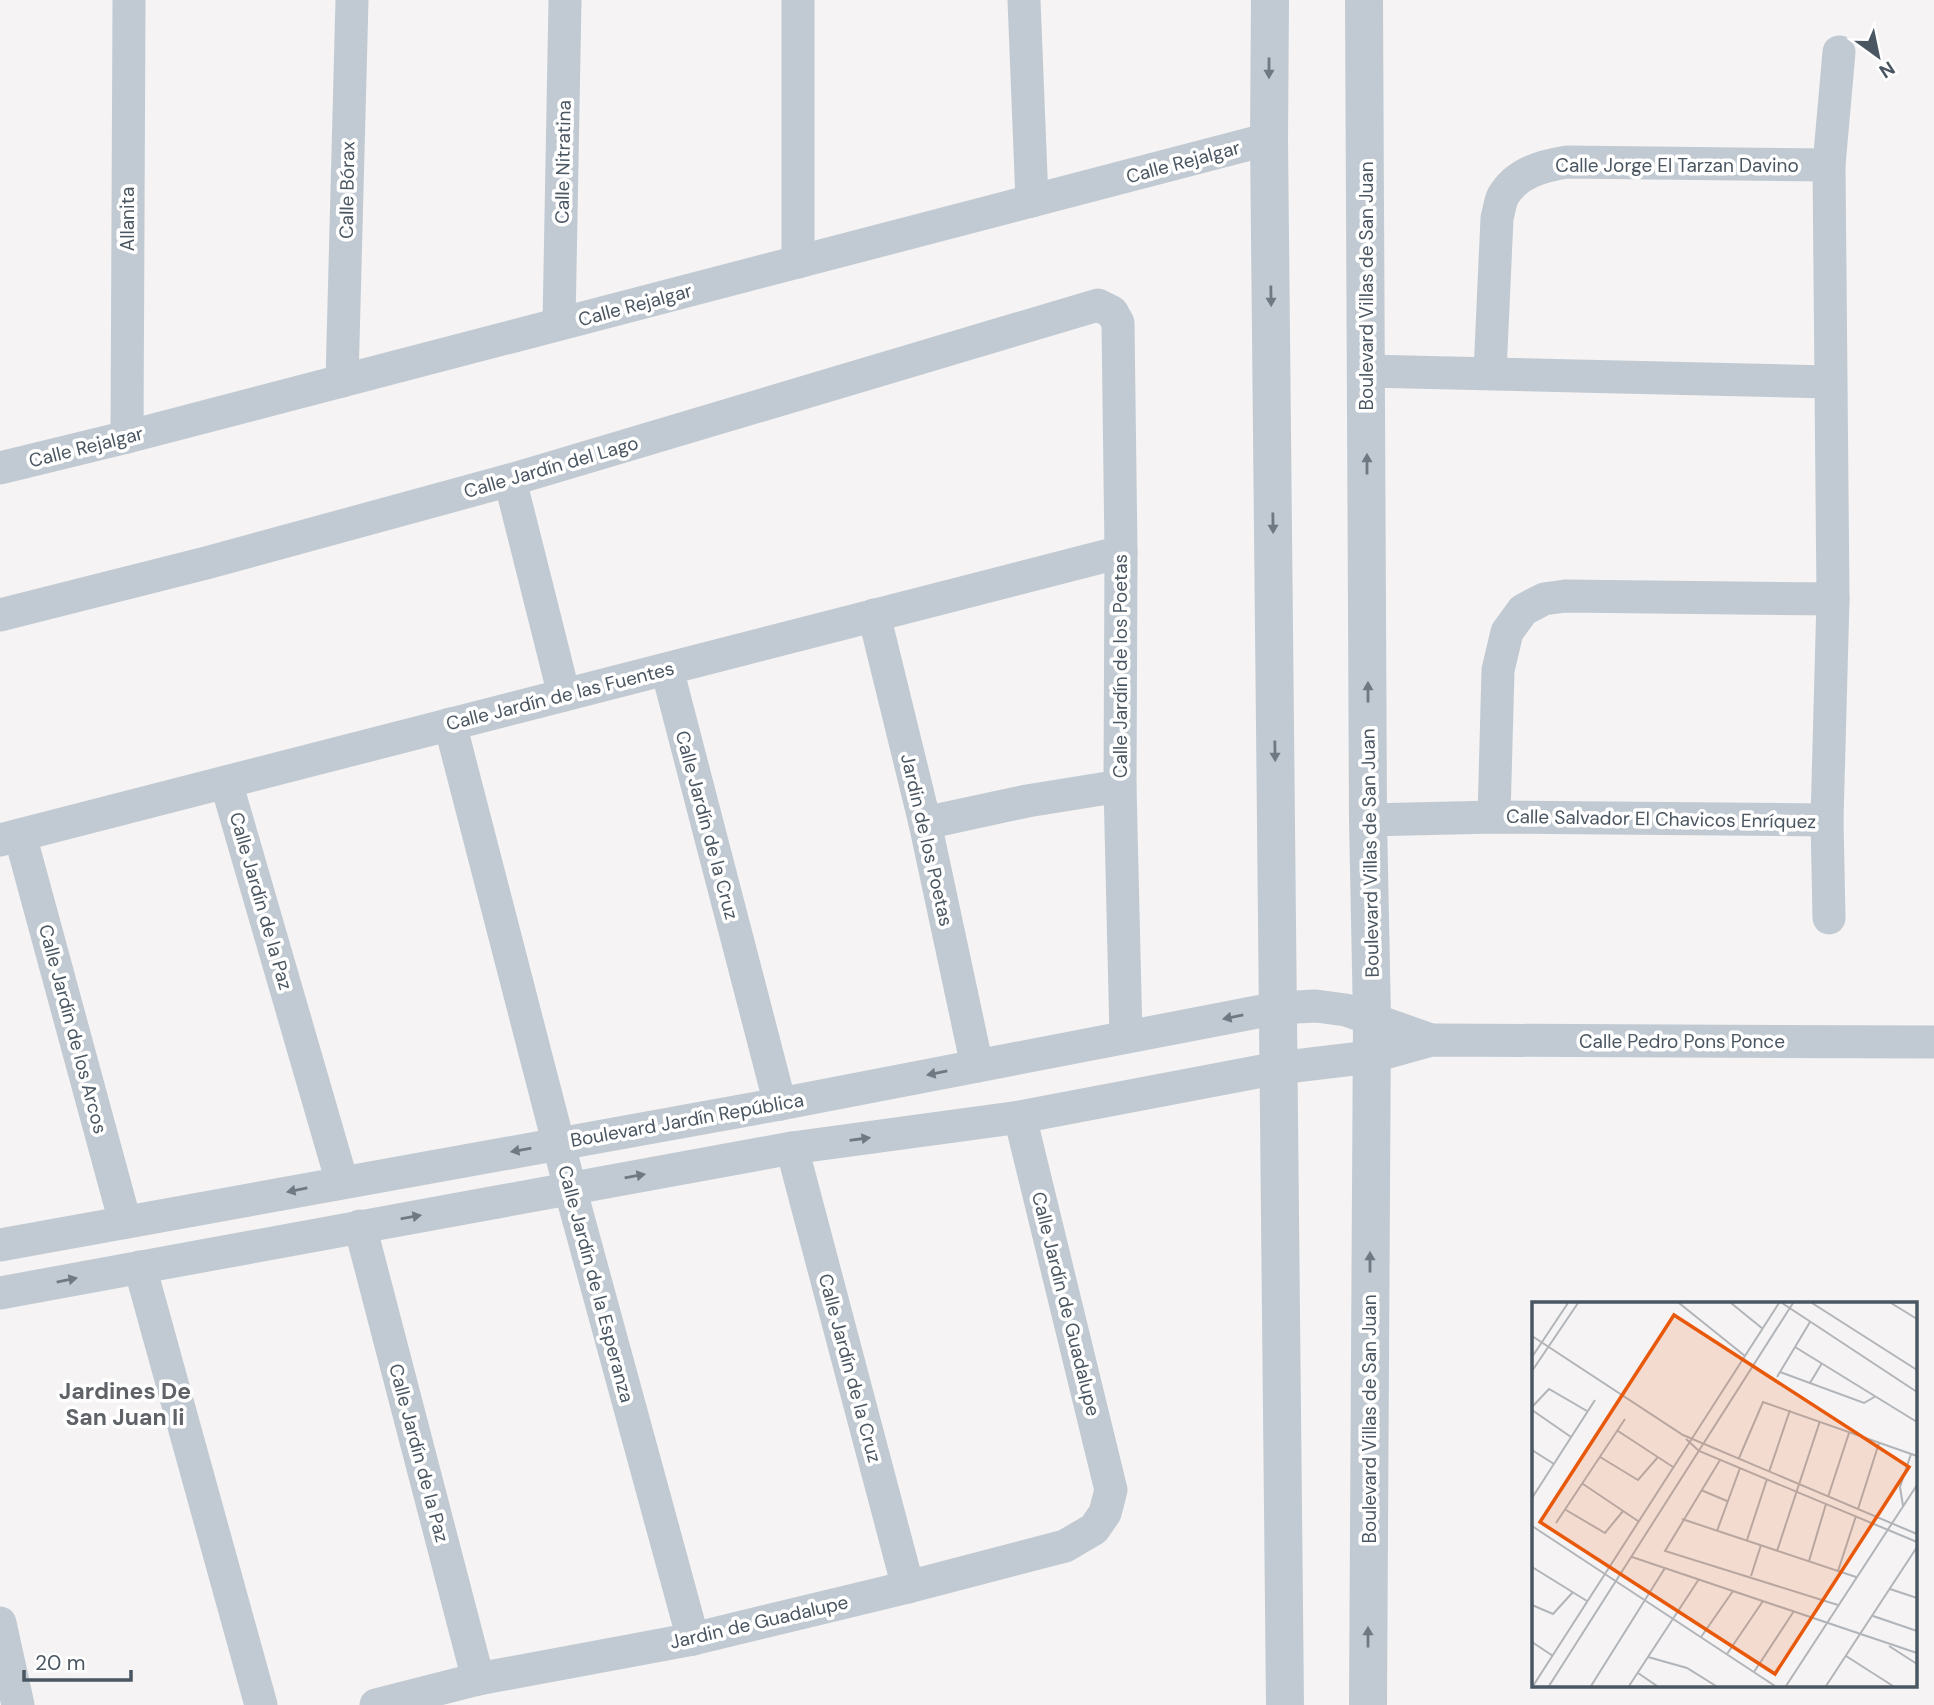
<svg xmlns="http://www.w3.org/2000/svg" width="1934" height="1705" viewBox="0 0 1934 1705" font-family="'DM Sans',sans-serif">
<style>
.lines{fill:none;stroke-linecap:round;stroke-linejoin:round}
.minor{stroke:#c1cad2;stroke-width:33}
.tertiary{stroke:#c1cad2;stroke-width:38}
.oneway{fill:#6e7983}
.labels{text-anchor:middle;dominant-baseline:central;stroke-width:7;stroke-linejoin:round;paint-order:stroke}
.street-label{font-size:19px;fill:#4a5661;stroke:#fff}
.quarter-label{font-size:23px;font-weight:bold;fill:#5f6368;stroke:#fff}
.inset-road{fill:none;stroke:#b1b4b9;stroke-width:2}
.view{fill:#e8590c;fill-opacity:0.15;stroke:#e8590c;stroke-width:3.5}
.inset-edge{fill:none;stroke:#4a5661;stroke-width:3.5}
</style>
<rect width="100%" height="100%" fill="#f5f3f3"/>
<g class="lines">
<!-- minor -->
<g class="minor">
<path d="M798,0V262"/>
<path d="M1024,0L1032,201"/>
<path d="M559,324L565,0"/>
<path d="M1367,371L1830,382"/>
<path d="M1490,373L1497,218C1499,211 1500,202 1503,196C1517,172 1543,166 1567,162L1829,165"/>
<path d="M342,381L352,0"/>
<path d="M127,437L129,0"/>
<path d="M0,468L127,437L1269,139"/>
<path d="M510,480L564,695"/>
<path d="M0,615L206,563L510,480L1098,305L1112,312L1118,323L1121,552L1120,786L1126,1037"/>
<path d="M874,615L925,823L977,1066"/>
<path d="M667,669L780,1104"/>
<path d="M450,724L570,1188L693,1639"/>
<path d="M226,782L342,1182"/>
<path d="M1494,817L1498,670L1507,632L1523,610L1544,599L1565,596L1833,599"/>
<path d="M1368,820L1494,817L1827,820"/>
<path d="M925,823L1027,801L1120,786"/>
<path d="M20,835L125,1222"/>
<path d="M0,840L1121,552"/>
<path d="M1829,918L1827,820L1833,599L1829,165L1839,52"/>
<path d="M792,1148L908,1587"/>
<path d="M360,1226L478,1679"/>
<path d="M0,1245L780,1104L1278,1008L1316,1006L1346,1010L1431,1040"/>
<path d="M140,1267L261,1705"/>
<path d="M0,1293L792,1148L1020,1117L1278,1068L1370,1057L1431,1040L1934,1042"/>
<path d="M0,1623L18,1705"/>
<path d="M376,1705L478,1679L693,1639L908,1587L1065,1546L1094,1529L1105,1513L1111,1490L1020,1117"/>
</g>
<!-- tertiary -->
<g class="tertiary">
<path d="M1270,0L1269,139L1285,1705"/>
<path d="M1364,0L1368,820L1372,1018L1368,1705"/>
</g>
</g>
<!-- one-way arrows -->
<defs><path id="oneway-solid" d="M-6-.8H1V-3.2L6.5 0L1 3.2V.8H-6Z" transform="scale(1.75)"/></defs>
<g class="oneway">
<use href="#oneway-solid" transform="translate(1269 68) rotate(90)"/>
<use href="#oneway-solid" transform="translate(1271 296) rotate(89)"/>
<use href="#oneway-solid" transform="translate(1367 464) rotate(-90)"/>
<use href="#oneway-solid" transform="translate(1273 523) rotate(89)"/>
<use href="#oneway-solid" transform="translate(1368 692) rotate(-90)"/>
<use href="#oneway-solid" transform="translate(1275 751) rotate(89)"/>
<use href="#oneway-solid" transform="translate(1233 1017) rotate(169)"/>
<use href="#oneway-solid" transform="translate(937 1073) rotate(169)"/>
<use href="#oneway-solid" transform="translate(860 1139) rotate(-8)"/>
<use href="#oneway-solid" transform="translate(521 1150) rotate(170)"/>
<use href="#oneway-solid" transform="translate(635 1176) rotate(-10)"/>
<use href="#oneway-solid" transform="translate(297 1190) rotate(169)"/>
<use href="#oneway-solid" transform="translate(411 1217) rotate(-10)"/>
<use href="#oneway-solid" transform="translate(1370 1262) rotate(-90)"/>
<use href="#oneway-solid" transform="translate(67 1280) rotate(-11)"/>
<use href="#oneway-solid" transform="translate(1368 1637) rotate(-90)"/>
</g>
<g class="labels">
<!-- street labels -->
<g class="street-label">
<text transform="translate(563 162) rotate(-89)">Calle Nitratina</text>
<text transform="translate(1183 162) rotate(-15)">Calle Rejalgar</text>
<text x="1677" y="165">Calle Jorge El Tarzan Davino</text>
<text transform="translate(347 190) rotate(-89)">Calle Bórax</text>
<text transform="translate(127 219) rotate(-90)">Allanita</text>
<text transform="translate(1366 286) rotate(-90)">Boulevard Villas de San Juan</text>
<text transform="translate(635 305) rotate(-15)">Calle Rejalgar</text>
<text transform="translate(86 447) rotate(-14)">Calle Rejalgar</text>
<text transform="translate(551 467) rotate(-16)">Calle Jardín del Lago</text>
<text transform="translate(1120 666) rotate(-90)">Calle Jardín de los Poetas</text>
<text transform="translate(560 696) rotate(-14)">Calle Jardín de las Fuentes</text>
<text transform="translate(1661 819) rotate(1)">Calle Salvador El Chavicos Enríquez</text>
<text transform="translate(707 825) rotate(75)">Calle Jardín de la Cruz</text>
<text transform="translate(927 840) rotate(77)">Jardin de los Poetas</text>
<text transform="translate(1370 853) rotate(-91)">Boulevard Villas de San Juan</text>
<text transform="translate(261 901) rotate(74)">Calle Jardín de la Paz</text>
<text transform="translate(73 1029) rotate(75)">Calle Jardín de los Arcos</text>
<text x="1682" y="1041">Calle Pedro Pons Ponce</text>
<text transform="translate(687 1120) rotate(-10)">Boulevard Jardín República</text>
<text transform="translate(596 1284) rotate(75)">Calle Jardín de la Esperanza</text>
<text transform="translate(1066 1304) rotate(76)">Calle Jardín de Guadalupe</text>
<text transform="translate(850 1368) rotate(75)">Calle Jardín de la Cruz</text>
<text transform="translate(1369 1419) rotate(-90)">Boulevard Villas de San Juan</text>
<text transform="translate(419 1453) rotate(75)">Calle Jardín de la Paz</text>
<text transform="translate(759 1622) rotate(-13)">Jardin de Guadalupe</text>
</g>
<!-- quarter labels -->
<g class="quarter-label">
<text x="125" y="1391">Jardines De<tspan x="125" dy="26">San Juan Ii</tspan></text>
</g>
</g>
<!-- overview -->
<g transform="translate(1532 1302)">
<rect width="385" height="385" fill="#f5f3f3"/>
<path class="inset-road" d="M147,1L213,54M199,1L231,27M250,1L385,90M280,1L385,68M359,1L385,17M0,34L151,133L385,232M263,45L385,120M0,55L36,1M0,69L46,1M248,70L332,101L344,94M245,75L278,20M278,81L290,61M0,105L17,87L55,109M0,108L39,135M86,129L141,165M154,137L167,149L385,240M0,148L22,162M68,155L106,178L126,155M207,156L231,100L385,154M188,158L133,249L306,303M237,170L258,108M51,182L106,219M169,188L195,199M296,195L317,131M0,196L63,98M371,204L368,185L379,152M326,207L347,141M34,208L73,231L91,209M150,217L324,275M24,221L93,117M0,224L243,384M185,229L208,166M215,238L235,177M245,249L288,119M100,255L385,351M277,259L294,202M0,265L55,299M306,269L324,214M219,274L229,243M358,287L385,296M0,303L21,312L41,290M341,314L385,329M169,335L201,289M0,340L21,354M357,344L385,362M195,352L231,299M314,354L361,384M116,355L155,366L184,384M222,370L262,309M106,371L125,384M1,384L247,1M17,384L261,1M59,384L133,266M97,384L167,277M254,384L385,183M294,384L385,245"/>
<path class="view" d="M142,13L377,165L243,372L8,220Z"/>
<rect width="385" height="385" class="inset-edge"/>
</g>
<!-- north arrow -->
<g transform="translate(1878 56) rotate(147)" stroke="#ffffff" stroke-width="5" paint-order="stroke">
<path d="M0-5L12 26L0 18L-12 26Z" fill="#4a5661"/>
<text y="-10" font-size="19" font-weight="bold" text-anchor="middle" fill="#4a5661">N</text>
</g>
<!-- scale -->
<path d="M24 1670v10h107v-10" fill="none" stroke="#4a5661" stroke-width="3.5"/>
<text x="35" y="1670" font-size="21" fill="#4a5661" stroke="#ffffff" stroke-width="5" paint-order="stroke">20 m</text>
</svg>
